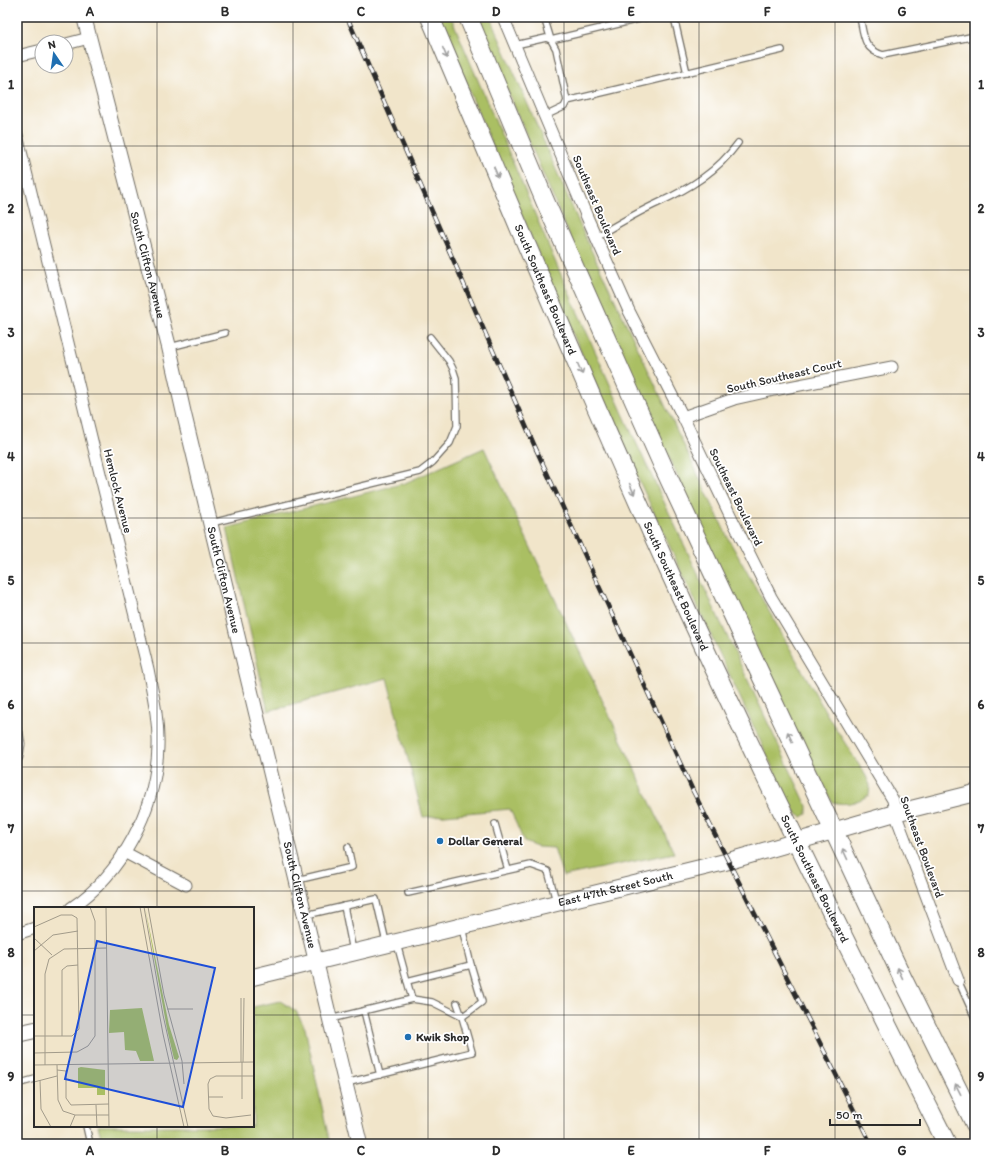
<svg xmlns="http://www.w3.org/2000/svg" width="992" height="1161" viewBox="0 0 992 1161" font-family="Itim,sans-serif">
<style>
.green{fill:#aabf63;stroke:#6a7547}
.lines{fill:none;stroke-linecap:round;stroke-linejoin:round}
.service-casing{stroke:#706c63;stroke-width:8}
.minor-casing{stroke:#706c63;stroke-width:13}
.tertiary-casing{stroke:#706c63;stroke-width:16}
.secondary-casing{stroke:#706c63;stroke-width:18}
.primary-casing{stroke:#706c63;stroke-width:20}
.service{stroke:#fff;stroke-width:5.5}
.minor{stroke:#fff;stroke-width:11}
.tertiary{stroke:#fff;stroke-width:14}
.secondary{stroke:#fff;stroke-width:16}
.primary{stroke:#fff;stroke-width:18}
.rail-casing{stroke:#2b2b2b;stroke-width:4.5}
.rail{stroke:#fff;stroke-width:3;stroke-dasharray:9;stroke-linecap:butt}
.oneway{stroke:#a0a0a0}
.grid{fill:none;stroke:#2b2b2b;stroke-width:1;stroke-opacity:0.55}
.poi-dot{fill:#1f6fb2;stroke:#fff;stroke-width:1.5}
.labels{text-anchor:middle;dominant-baseline:central;stroke-width:3.5;stroke-linejoin:round;paint-order:stroke}
.street-label{font-size:12px;fill:#2b2b2b;stroke:#fff}
.poi-label{font-size:12px;font-weight:bold;fill:#2b2b2b;stroke:#fff;text-anchor:start}
.inset-road{fill:none;stroke:#a29b8a;stroke-width:1}
.view{fill:#1d4ed8;fill-opacity:0.15;stroke:#1d4ed8;stroke-width:2}
.inset-edge{fill:none;stroke:#2b2b2b;stroke-width:2}
.neatline{fill:none;stroke:#2b2b2b;stroke-width:1.5}
.grid-label{font-size:13px;text-anchor:middle;font-weight:bold;fill:#2b2b2b}
</style>
<rect width="100%" height="100%" fill="#fff"/>
<filter id="ink" filterUnits="userSpaceOnUse"><feTurbulence type="fractalNoise" baseFrequency=".025" numOctaves="2"/><feDisplacementMap in="SourceGraphic" scale="8" xChannelSelector="R" yChannelSelector="G"/><feConvolveMatrix kernelMatrix="1 2 1 2 8 2 1 2 1" color-interpolation-filters="sRGB"/></filter>
<filter id="wash" filterUnits="userSpaceOnUse"><feTurbulence type="fractalNoise" baseFrequency=".012" numOctaves="4" result="noise"/><feDisplacementMap in="SourceGraphic" scale="16" xChannelSelector="R" yChannelSelector="G"/><feGaussianBlur stdDeviation="0.9" result="paint"/><feColorMatrix in="noise" values="0 0 0 0 0 0 0 0 0 0 0 0 0 0 0 0 0 1.4 0 .05"/><feComposite in="paint" operator="in"/></filter>
<g filter="url(#wash)">
<rect width="100%" height="100%" fill="#f1e5ca"/>
<!-- green -->
<g class="green">
<path d="M438,17H451L558,268L633,436L807,806V814L802,817L797,814L785,794L629,459L555,294Z"/>
<path d="M476,17H490L586,239L729,540L829,718L866,776L870,785L869,795C857,802 847,806 832,802L789,717L722,574L593,291Z"/>
<path d="M484,448L674,853L563,876L554,848L537,847L524,842L510,809L423,817L387,678L268,711L227,528L405,483Z"/>
<path d="M280,1001L296,1011L305,1028L330,1144H103L98,1126H253V1007Z"/>
</g>
</g>
<g filter="url(#ink)">
<g class="lines">
<defs>
<g id="service">
<path d="M544,17L551,40L648,17"/>
<path d="M674,17L687,73"/>
<path d="M860,17C864,36 863,49 883,55L975,36"/>
<path d="M515,45L546,38L551,40L556,49L567,101L564,107L545,116"/>
<path d="M567,101L782,50"/>
<path d="M596,237C616,225 636,213 658,203C690,188 717,172 738,143"/>
<path d="M170,347L225,333"/>
<path d="M211,523L420,472L433,462L450,443L457,426L456,378L453,369L449,361L430,337"/>
<path d="M495,824L508,870"/>
<path d="M297,880L352,867L348,847"/>
<path d="M408,893L531,865L548,871L556,901"/>
<path d="M344,906L353,951"/>
<path d="M306,915L376,899L386,942"/>
<path d="M958,980L975,1018"/>
<path d="M407,981L471,965L462,928"/>
<path d="M457,1003L462,1017L482,1002L471,965"/>
<path d="M364,1011L380,1075"/>
<path d="M330,1019L412,999L397,944"/>
<path d="M346,1083L472,1052L462,1017L432,1002L412,999"/>
<path d="M17,1084L35,1079"/>
<path d="M86,1126L90,1144"/>
</g>
<g id="minor">
<path d="M503,17L587,217L629,311L683,417L732,519L771,597L893,800L895,813L958,980"/>
<path d="M66,44L89,38"/>
<path d="M17,56L42,50"/>
<path d="M17,135L148,669C153,695 159,721 158,747C156,809 122,874 71,908"/>
<path d="M683,417L734,399L774,390L892,367"/>
<path d="M17,732L19,744L17,757"/>
<path d="M124,852L186,885"/>
<path d="M17,934L35,928"/>
</g>
<g id="tertiary">
<path id="s1" d="M84,17L169,347L184,414L360,1144"/>
</g>
<g id="secondary">
<path id="s2" d="M253,977L729,861L895,813L975,793"/>
<path d="M17,1034L35,1030"/>
</g>
<g id="primary">
<path id="s3" d="M430,17C516,219 600,423 693,623C774,799 860,972 947,1144"/>
<path d="M468,17L545,201L663,466L903,979L975,1124"/>
</g>
</defs>
<!-- service casing -->
<use href="#service" class="service-casing"/>
<!-- minor casing -->
<use href="#minor" class="minor-casing"/>
<!-- tertiary casing -->
<use href="#tertiary" class="tertiary-casing"/>
<!-- secondary casing -->
<use href="#secondary" class="secondary-casing"/>
<!-- primary casing -->
<use href="#primary" class="primary-casing"/>
<!-- service -->
<use href="#service" class="service"/>
<!-- minor -->
<use href="#minor" class="minor"/>
<!-- tertiary -->
<use href="#tertiary" class="tertiary"/>
<!-- secondary -->
<use href="#secondary" class="secondary"/>
<!-- primary -->
<use href="#primary" class="primary"/>
<defs>
<path id="rail" d="M347,17L536,449L693,791L871,1144"/>
</defs>
<!-- rail casing -->
<use href="#rail" class="rail-casing"/>
<!-- rail -->
<use href="#rail" class="rail"/>
</g>
<!-- one-way arrows -->
<defs><path id="oneway-shaft" d="M-6 0H5M1.5-3L5.5 0L1.5 3" fill="none" stroke-width="1.6" stroke-linecap="round" stroke-linejoin="round"/></defs>
<g class="oneway">
<use href="#oneway-shaft" transform="translate(445 53) rotate(67)"/>
<use href="#oneway-shaft" transform="translate(496 172) rotate(67)"/>
<use href="#oneway-shaft" transform="translate(580 369) rotate(67)"/>
<use href="#oneway-shaft" transform="translate(632 489) rotate(66)"/>
<use href="#oneway-shaft" transform="translate(790 737) rotate(-115)"/>
<use href="#oneway-shaft" transform="translate(845 854) rotate(-115)"/>
<use href="#oneway-shaft" transform="translate(900 973) rotate(-115)"/>
<use href="#oneway-shaft" transform="translate(958 1089) rotate(-117)"/>
</g>
</g>
<!-- grid -->
<path class="grid" d="M157,17V908M293,17V1144M428,17V1144M564,17V1144M699,17V1144M835,17V1144M17,146H975M17,270H975M17,394H975M17,518H975M17,643H975M17,767H975M17,891H975M17,1015H35M253,1015H975M157,1126V1144"/>
<!-- markers -->
<g class="poi-dot">
<circle cx="440" cy="841" r="4"/>
<circle cx="408" cy="1037" r="4"/>
</g>
<g class="labels">
<!-- street labels -->
<g class="street-label">
<text transform="translate(597 205) rotate(67)">Southeast Boulevard</text>
<text stroke="none"><textPath href="#s1" startOffset="256">South Clifton Avenue</textPath></text>
<text stroke="none"><textPath href="#s3" startOffset="296">South Southeast Boulevard</textPath></text>
<text transform="translate(784 376) rotate(-13)">South Southeast Court</text>
<text transform="translate(118 491) rotate(76)">Hemlock Avenue</text>
<text transform="translate(736 497) rotate(64)">Southeast Boulevard</text>
<text stroke="none"><textPath href="#s1" startOffset="580">South Clifton Avenue</textPath></text>
<text stroke="none"><textPath href="#s3" startOffset="620">South Southeast Boulevard</textPath></text>
<text transform="translate(922 847) rotate(70)">Southeast Boulevard</text>
<text stroke="none"><textPath href="#s3" startOffset="944">South Southeast Boulevard</textPath></text>
<text stroke="none"><textPath href="#s2" startOffset="373">East 47th Street South</textPath></text>
<text stroke="none"><textPath href="#s1" startOffset="904">South Clifton Avenue</textPath></text>
</g>
<!-- poi labels -->
<g class="poi-label">
<text x="448" y="841">Dollar General</text>
<text x="416" y="1037">Kwik Shop</text>
</g>
</g>
<!-- overview -->
<g transform="translate(34 907)">
<rect width="220" height="220" fill="#f1e5ca"/>
<path d="M111,0L135,118L145,150L143,153L140,152L133,122ZM108,101L120,154H106L102,144L91,143L90,125L75,126L76,103ZM47,160L71,163V188H63V181H44V161Z" fill="#aabf63"/>
<path class="inset-road" d="M72,0L75,220M106,0L129,127L150,220M110,0L129,108L154,220M114,0L130,88L148,154L150,177M0,20L27,8H38L43,11L45,122L38,129H0M0,31L18,48M0,44L19,28L44,24M133,102H159M28,129V63L33,59L44,58M0,146L43,145L54,139L61,129V14L56,0M207,155V91M208,155V192M209,155L210,91M0,158L220,155M11,158V67L15,52L30,42L73,41M23,158L24,193L29,204L41,208H75M23,163L32,164V191L37,198L75,197M6,173L7,202L17,220M0,175L23,169M175,190H189M62,198L63,220M217,208L192,211L179,209L175,202L174,177L176,172L182,169H220M36,220L41,208"/>
<path class="view" d="M63,34L181,61L149,200L31,172Z"/>
<rect width="220" height="220" class="inset-edge"/>
</g>
<!-- margin -->
<rect width="992" height="1161" fill="none" stroke="#fff" stroke-width="44"/>
<!-- north arrow -->
<g transform="translate(54 54) rotate(347)"><circle r="19" fill="#ffffff" stroke="#aaaaaa"/>
<path d="M0-3L7 15L0 10L-7 15Z" fill="#1f6fb2"/>
<text y="-6" font-size="11" font-weight="bold" text-anchor="middle" fill="#2b2b2b">N</text>
</g>
<!-- scale -->
<path d="M830 1119v6h90v-6" fill="none" stroke="#2b2b2b" stroke-width="2"/>
<text x="836" y="1119" font-size="12" fill="#2b2b2b" stroke="#ffffff" stroke-width="3" paint-order="stroke">50 m</text>
<rect x="22" y="22" width="948" height="1117" class="neatline"/>
<g class="grid-label">
<text x="90" y="16">A</text>
<text x="225" y="16">B</text>
<text x="361" y="16">C</text>
<text x="496" y="16">D</text>
<text x="631" y="16">E</text>
<text x="767" y="16">F</text>
<text x="902" y="16">G</text>
<text x="11" y="89">1</text>
<text x="981" y="89">1</text>
<text x="11" y="213">2</text>
<text x="981" y="213">2</text>
<text x="11" y="337">3</text>
<text x="981" y="337">3</text>
<text x="11" y="461">4</text>
<text x="981" y="461">4</text>
<text x="11" y="585">5</text>
<text x="981" y="585">5</text>
<text x="11" y="709">6</text>
<text x="981" y="709">6</text>
<text x="11" y="833">7</text>
<text x="981" y="833">7</text>
<text x="11" y="957">8</text>
<text x="981" y="957">8</text>
<text x="11" y="1081">9</text>
<text x="981" y="1081">9</text>
<text x="90" y="1155">A</text>
<text x="225" y="1155">B</text>
<text x="361" y="1155">C</text>
<text x="496" y="1155">D</text>
<text x="631" y="1155">E</text>
<text x="767" y="1155">F</text>
<text x="902" y="1155">G</text>
</g>
</svg>
